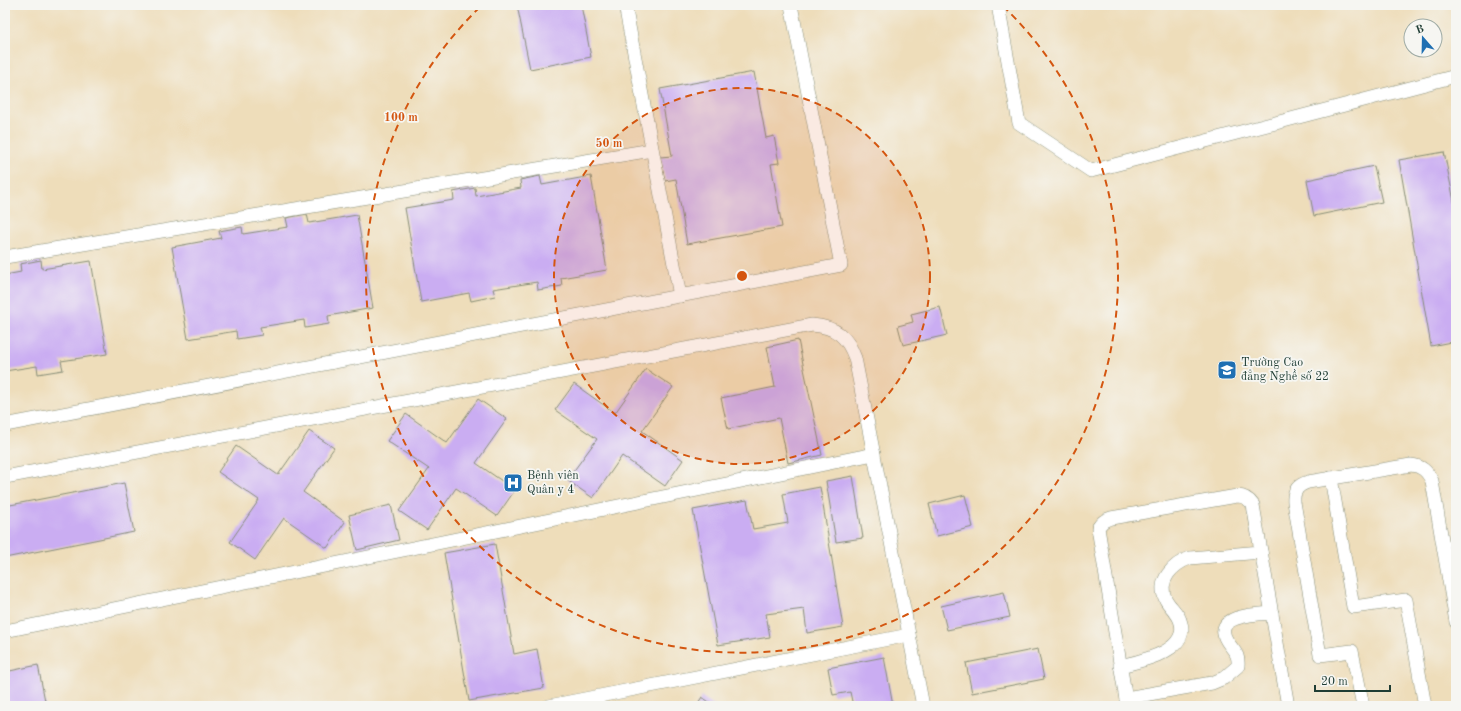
<svg xmlns="http://www.w3.org/2000/svg" width="1461" height="711" viewBox="0 0 1461 711" font-family="'Old Standard TT',serif">
<style>
.building{fill:#caadf2}
.lines{fill:none;stroke-linecap:round;stroke-linejoin:round}
.service-casing{stroke:#868d77;stroke-width:14}
.service{stroke:#fff;stroke-width:13}
.ring{fill:none;stroke:#d45610;stroke-width:2;stroke-dasharray:7 5}
.labels{text-anchor:middle;dominant-baseline:central;stroke-width:3.5;stroke-linejoin:round;paint-order:stroke}
.poi-label{font-size:12px;fill:#1f3d34;stroke:#f6f6f2;text-anchor:start}
.centre{fill:#d45610;stroke:#f6f6f2;stroke-width:2}
.ring-label{font-size:12px;text-anchor:middle;font-weight:bold;fill:#d45610;stroke:#f6f6f2;stroke-width:3.5;stroke-linejoin:round;paint-order:stroke}
</style>
<rect width="100%" height="100%" fill="#f6f6f2"/>
<filter id="ink" filterUnits="userSpaceOnUse"><feTurbulence type="fractalNoise" baseFrequency=".025" numOctaves="2"/><feDisplacementMap in="SourceGraphic" scale="8" xChannelSelector="R" yChannelSelector="G"/><feConvolveMatrix kernelMatrix="1 2 1 2 8 2 1 2 1" color-interpolation-filters="sRGB"/></filter>
<filter id="wash" filterUnits="userSpaceOnUse"><feTurbulence type="fractalNoise" baseFrequency=".012" numOctaves="4" result="noise"/><feDisplacementMap in="SourceGraphic" scale="16" xChannelSelector="R" yChannelSelector="G"/><feGaussianBlur stdDeviation="0.9" result="paint"/><feColorMatrix in="noise" values="0 0 0 0 0 0 0 0 0 0 0 0 0 0 0 0 0 1.4 0 .05"/><feComposite in="paint" operator="in"/></filter>
<g filter="url(#wash)">
<rect width="100%" height="100%" fill="#eeddba"/>
<g id="blocks">
<!-- building -->
<g class="building">
<path d="M517,5H581L591,57L530,69Z"/>
<path d="M754,72L766,138L774,136L779,163L771,164L782,227L687,244L676,179L665,181L660,157L672,156L660,89Z"/>
<path d="M1444,152L1456,211V341L1431,346L1399,160Z"/>
<path d="M1374,166L1382,202L1314,216L1307,180Z"/>
<path d="M540,176L542,185L591,176L607,270L561,278L562,286L538,290L537,282L493,289L495,296L471,301L469,293L421,302L405,208L454,200L453,192L475,188L476,196L521,188L520,180Z"/>
<path d="M307,214L309,223L357,215L373,308L328,316L329,324L305,328L304,320L260,327L262,335L237,339L236,331L188,339L172,247L221,238L219,231L242,227L243,234L288,227L286,218Z"/>
<path d="M41,260L42,269L91,261L107,354L61,361L63,370L38,374L37,366L5,371V275L21,272L20,264Z"/>
<path d="M940,307L947,335L903,345L898,326L913,322L911,314Z"/>
<path d="M798,340L822,455L788,463L779,418L728,429L721,398L775,387L767,347Z"/>
<path d="M646,369L673,387L642,431L683,460L665,486L622,456L593,498L567,480L597,439L555,410L574,384L615,413Z"/>
<path d="M478,399L507,419L476,463L515,490L497,516L456,488L427,530L399,511L429,469L387,441L406,414L447,443Z"/>
<path d="M309,431L334,448L303,492L345,522L327,548L284,518L255,560L230,542L259,500L218,472L236,446L278,475Z"/>
<path d="M853,476L863,538L836,542L826,481Z"/>
<path d="M124,483L134,532L5,558V506Z"/>
<path d="M820,487L843,627L807,633L804,609L766,614L770,637L718,645L693,510L747,500L753,529L788,523L783,494Z"/>
<path d="M965,495L973,527L937,536L929,504Z"/>
<path d="M391,505L399,540L357,550L349,515Z"/>
<path d="M495,544L514,654L537,649L544,688L469,701L444,553Z"/>
<path d="M1004,592L1010,617L947,630L941,606Z"/>
<path d="M1038,649L1044,679L972,693L966,663Z"/>
<path d="M884,657L893,706H853L850,692L833,695L828,668Z"/>
<path d="M38,665L46,706H5V672Z"/>
<path d="M702,697L715,706H696Z"/>
</g>
</g>
</g>
<g filter="url(#ink)">
<use href="#blocks" fill-opacity="0" stroke="#868d77" stroke-width="1"/>
<g class="lines">
<defs>
<g id="service">
<path d="M625,5L680,296"/>
<path d="M998,5L1019,123L1091,171L1456,76"/>
<path d="M5,257L652,150"/>
<path d="M5,425L841,265L791,5"/>
<path d="M5,477L812,325C836,327 847,336 855,358L923,706"/>
<path d="M1331,478L1353,607L1406,600L1425,706"/>
<path d="M5,631L874,454"/>
<path d="M1120,666C1141,661 1192,651 1180,620C1177,612 1170,607 1166,600C1156,581 1173,564 1190,558L1261,552"/>
<path d="M1126,698L1212,683L1224,678L1238,666C1239,653 1234,652 1227,641C1211,615 1257,614 1272,613"/>
<path d="M549,706L909,635"/>
<path d="M1127,706L1098,528C1102,522 1104,520 1111,518L1237,496C1244,496 1249,499 1253,505L1288,706"/>
<path d="M1363,706L1352,651L1320,655L1294,502C1293,491 1298,485 1308,482L1411,465C1422,466 1427,471 1432,481L1456,622"/>
</g>
</defs>
<!-- service casing -->
<use href="#service" class="service-casing"/>
<!-- service -->
<use href="#service" class="service"/>
</g>
</g>
<!-- distance rings -->
<circle cx="742" cy="276" r="188" fill="#d45610" fill-opacity=".12"/>
<g class="ring">
<circle cx="742" cy="276" r="188"/>
<path d="M1003 6A376 376 0 1 1 481 6"/>
</g>
<!-- icons -->
<defs>
<symbol id="school-square" viewBox="-11 -11 22 22"><rect x="-9" y="-9" width="18" height="18" rx="4" fill="#1f6fb2" stroke="#f6f6f2"/><path d="M0-5L7-2L0 1L-7-2ZM-4 1L0 2.5L4 1V4Q0 6-4 4Z" fill="#fff"/></symbol>
<symbol id="hospital-square" viewBox="-11 -11 22 22"><rect x="-9" y="-9" width="18" height="18" rx="4" fill="#1f6fb2" stroke="#f6f6f2"/><path d="M-5-5h3v3.5h4V-5h3V5h-3V1.5h-4V5h-3Z" fill="#fff"/></symbol>
</defs>
<g fill-rule="evenodd">
<use href="#school-square" x="1216" y="359" width="22" height="22"/>
<use href="#hospital-square" x="502" y="472" width="22" height="22"/>
</g>
<g class="labels">
<!-- poi labels -->
<g class="poi-label">
<text x="1241" y="363">Trường Cao<tspan x="1241" dy="14">đẳng Nghề số 22</tspan></text>
<text x="527" y="476">Bệnh viên<tspan x="527" dy="14">Quân y 4</tspan></text>
</g>
</g>
<circle cx="742" cy="276" r="6" class="centre"/>
<g class="ring-label">
<text x="401" y="121">100 m</text>
<text x="609" y="147">50 m</text>
</g>
<!-- margin -->
<rect width="1461" height="711" fill="none" stroke="#f6f6f2" stroke-width="20"/>
<!-- north arrow -->
<g transform="translate(1423 38) rotate(340)"><circle r="19" fill="#f6f6f2" stroke="#a0aca6"/>
<path d="M0-3L7 15L0 10L-7 15Z" fill="#1f6fb2"/>
<text y="-6" font-size="11" font-weight="bold" text-anchor="middle" fill="#1f3d34">B</text>
</g>
<!-- scale -->
<path d="M1315 685v6h75v-6" fill="none" stroke="#1f3d34" stroke-width="2"/>
<text x="1321" y="685" font-size="12" fill="#1f3d34" stroke="#f6f6f2" stroke-width="3" paint-order="stroke">20 m</text>
</svg>
